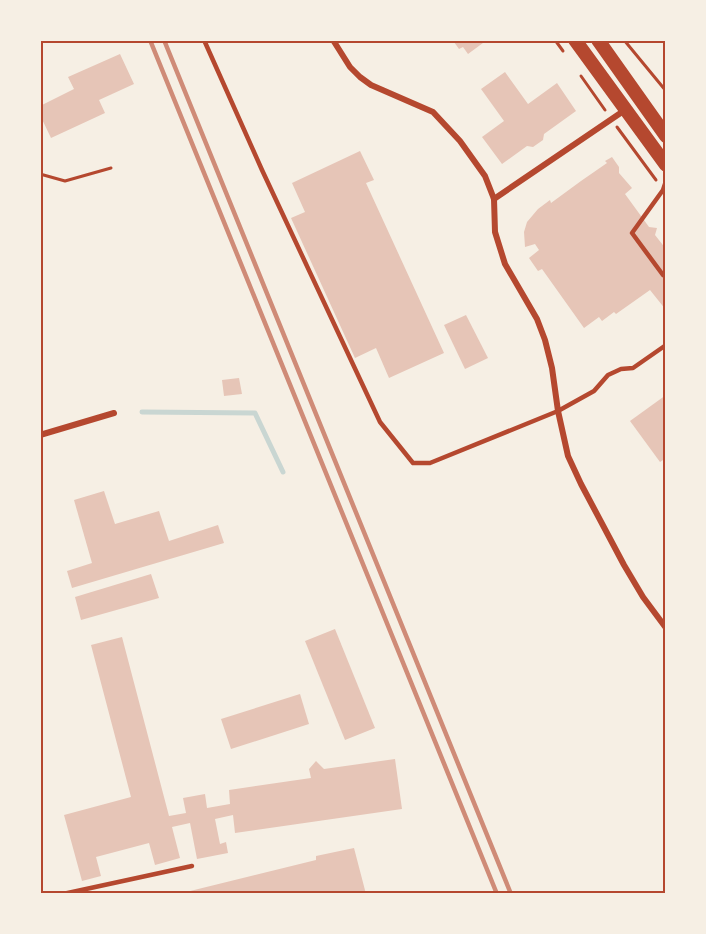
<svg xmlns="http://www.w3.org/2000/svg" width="706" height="934" viewBox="0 0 706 934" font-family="Poppins,sans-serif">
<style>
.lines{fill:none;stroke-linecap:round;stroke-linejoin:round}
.stream{stroke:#c9d6d2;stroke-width:5}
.building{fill:#e6c5b7}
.path{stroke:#b5482f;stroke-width:3}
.service{stroke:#b5482f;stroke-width:4.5}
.minor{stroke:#b5482f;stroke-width:6}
.primary{stroke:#b5482f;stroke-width:14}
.rail{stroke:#cf8b77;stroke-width:4.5}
.neatline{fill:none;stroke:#b5482f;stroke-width:2}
</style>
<rect width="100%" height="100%" fill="#f6efe4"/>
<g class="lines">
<!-- stream -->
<path class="stream" d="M142,412L255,413L283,472"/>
</g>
<!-- building -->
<g class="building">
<path d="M457,40H487L468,54L463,47L459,49L454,42Z"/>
<path d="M120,54L134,84L99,100L105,113L51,138L40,115V106L74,89L68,77Z"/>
<path d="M505,72L528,104L557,83L576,111L544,134L543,140L533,147L527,146L502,164L482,137L504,121L481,89Z"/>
<path d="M360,151L374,180L366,183L444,353L389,378L376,348L355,358L291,218L305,212L292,183Z"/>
<path d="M612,157L619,167V173L632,188L625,194L649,227L657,228L655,235L666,249V310L650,290L616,314L614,312L602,321L599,317L584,328L542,269L538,271L529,258L539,250L535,244L525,247L524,232L527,222L538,209L550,200L551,203L581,181L607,163L605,161Z"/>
<path d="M466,315L488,358L465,369L444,325Z"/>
<path d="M239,378L242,394L224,396L222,380Z"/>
<path d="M666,395V458L660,462L630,421Z"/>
<path d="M104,491L115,524L159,511L169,541L218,525L224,543L72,588L67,571L92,563L74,500Z"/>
<path d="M151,574L159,598L81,620L75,597Z"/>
<path d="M335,629L375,728L345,740L305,641Z"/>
<path d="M122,637L169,816L186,813L183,798L205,794L207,808L230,804L229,790L311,778L309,769L316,761L324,769L395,759L402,809L235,833L233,815L215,819L220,844L226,842L228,853L197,859L190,823L172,827L180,858L155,865L149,843L96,857L101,876L82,881L64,815L131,797L91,645Z"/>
<path d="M300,694L309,724L231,749L221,719Z"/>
<path d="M354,848L366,894H178L316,860V856Z"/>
</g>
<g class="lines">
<!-- path -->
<g class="path">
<path d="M555,40L563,51"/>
<path d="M624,40L666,91"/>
<path d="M581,76L605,110"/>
<path d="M617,127L656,180"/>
<path d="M40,174L65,181L111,168"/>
</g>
<!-- service -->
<g class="service">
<path d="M204,40L262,170L380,422L413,463H430L558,411L594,391L608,375L621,369L633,368L666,345"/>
<path d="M666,181L663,190L632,233L663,275L666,276"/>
<path d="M63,894L192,866"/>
</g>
<!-- minor -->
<g class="minor">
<path d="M333,40L350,67L360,77L371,85L433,112L460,141L485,176L494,199L495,232L505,264L537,319L545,340L552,368L558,411L568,456L581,484L624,565L643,597L666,628"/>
<path d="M494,199L625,110"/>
<path d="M40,435L114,413"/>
</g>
<!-- primary -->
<g class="primary">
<path d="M575,40L666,165"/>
<path d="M598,40L666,136"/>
</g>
<!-- rail -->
<g class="rail">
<path d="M150,40L497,894"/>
<path d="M164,40L511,894"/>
</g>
</g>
<!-- border -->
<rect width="706" height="934" fill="none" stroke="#f6efe4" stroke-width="84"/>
<rect x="42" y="42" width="622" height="850" class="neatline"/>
</svg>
